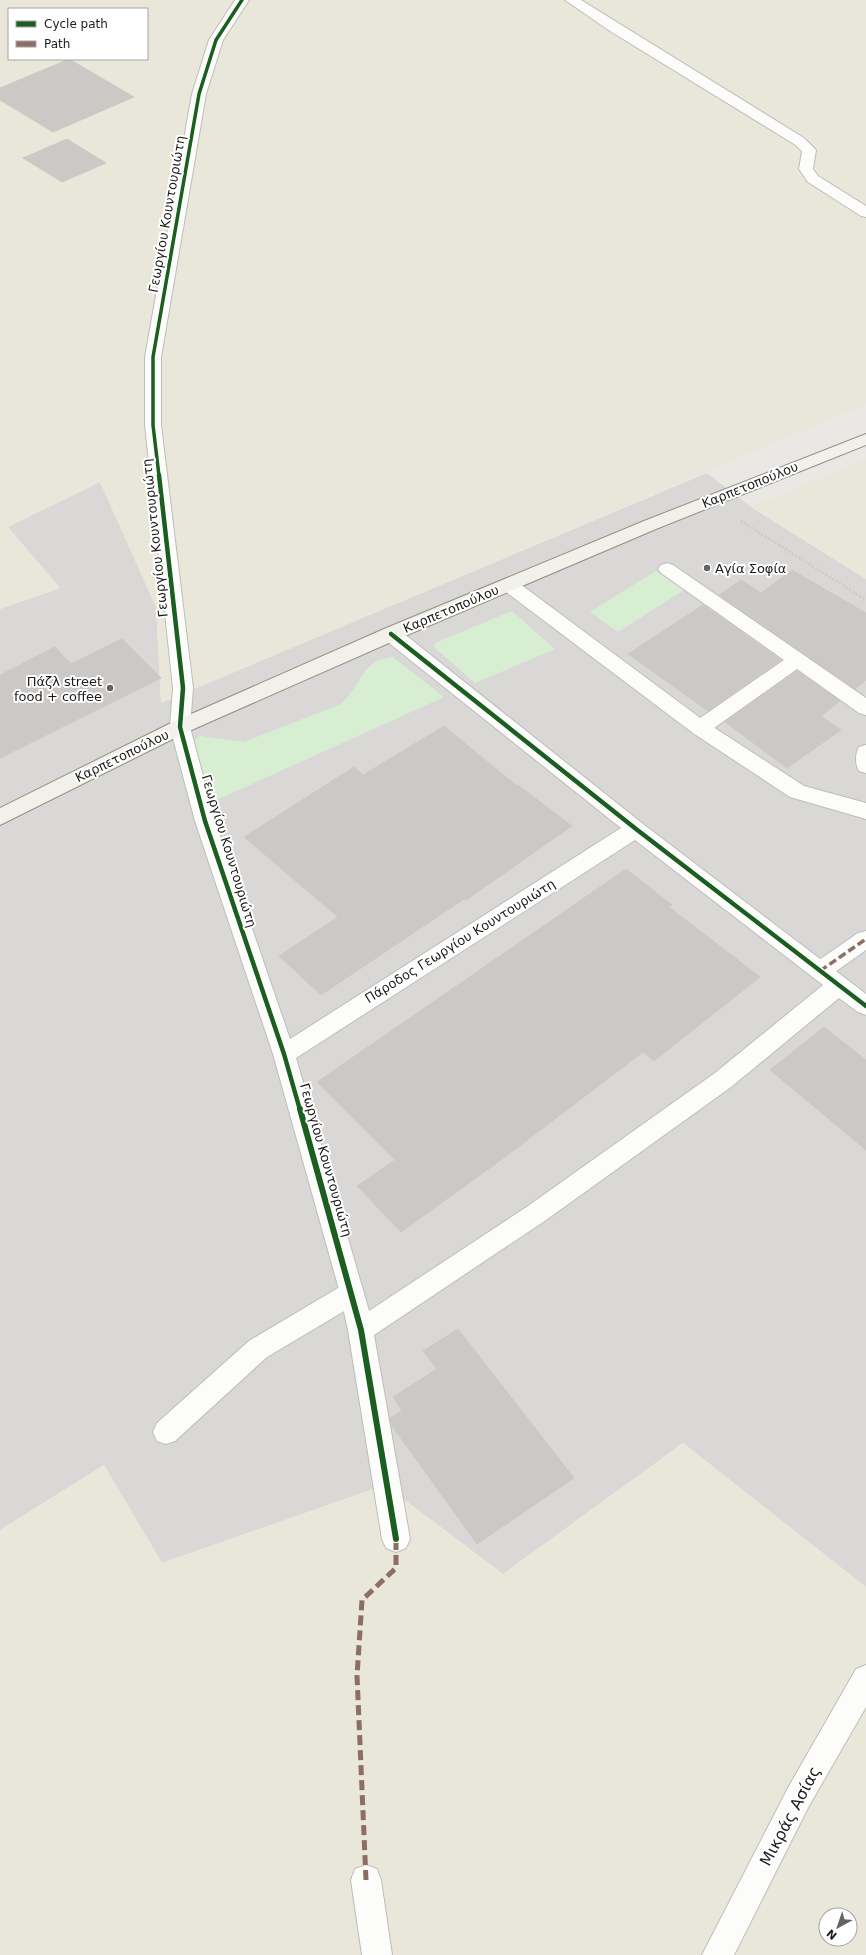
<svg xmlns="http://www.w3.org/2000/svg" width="866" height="1955" viewBox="0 0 866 1955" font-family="'DejaVu Sans',sans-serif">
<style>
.residential{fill:#d9d8d6}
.farmland{fill:#e9e7d9;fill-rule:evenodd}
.park{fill:#d8eed3}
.building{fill:#cbc8c6;stroke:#cdc9c7}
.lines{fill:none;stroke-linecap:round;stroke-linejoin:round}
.service-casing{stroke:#bdbdbb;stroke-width:2}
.pedestrian-casing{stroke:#bdbdbb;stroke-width:2}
.minor-casing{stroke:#bdbdbb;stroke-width:2}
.secondary-casing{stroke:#92907f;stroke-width:2}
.path{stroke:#d3c7c8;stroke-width:2.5;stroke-dasharray:2 2;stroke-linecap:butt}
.service{fill:#fcfcfb;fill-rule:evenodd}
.pedestrian{fill:#fcfcfb;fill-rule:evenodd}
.minor{fill:#fcfcfb;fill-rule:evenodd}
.secondary{fill:#f1f0ea;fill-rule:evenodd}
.quiet-far1{stroke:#8d6e63;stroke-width:3.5;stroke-dasharray:8 3.5;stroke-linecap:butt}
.quiet{stroke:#8d6e63;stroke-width:5;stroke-dasharray:10 5;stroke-linecap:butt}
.cycleway-far2-casing{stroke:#fff;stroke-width:5}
.cycleway-far1-casing{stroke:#fff;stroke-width:7}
.cycleway-casing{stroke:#fff;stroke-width:8}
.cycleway-far2{stroke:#1b5e20;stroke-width:3.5}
.cycleway-far1{stroke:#1b5e20;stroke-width:4.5}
.cycleway{stroke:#1b5e20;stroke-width:6}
.poi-dot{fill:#646362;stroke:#fff;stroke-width:1.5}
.labels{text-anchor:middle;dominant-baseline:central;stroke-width:4;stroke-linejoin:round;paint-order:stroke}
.street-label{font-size:13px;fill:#1c1c1c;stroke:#fff}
.poi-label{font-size:13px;fill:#1c1c1c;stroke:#fff;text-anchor:start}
.near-street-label{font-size:16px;fill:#1c1c1c;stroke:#fff}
</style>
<rect width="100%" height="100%" fill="#eae8e5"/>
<!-- residential -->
<path class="residential" d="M707,473L751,507L866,579V1587L683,1443L503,1574L385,1485L162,1563L104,1465L0,1530V609L60,588L8,527L100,482L156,607L161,703Z"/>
<!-- farmland -->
<g class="farmland">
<path d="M0,0H866V404L161,703L156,607L100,482L8,527L60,588L0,609ZM9,9H147V59H9Z"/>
<path d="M866,459V579L751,507Z"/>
<path d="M683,1443L866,1587V1955H0V1530L104,1465L162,1563L385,1485L503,1574ZM826,1915H850V1939H826Z"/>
</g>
<!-- park -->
<g class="park">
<path d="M656,571L684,590L618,632L590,612Z"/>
<path d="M512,611L555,649L475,683L434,647L435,643Z"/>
<path d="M393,657L444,697L210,803L192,748L195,740L200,736L244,742L339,705C362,688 360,659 393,657Z"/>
</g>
<!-- building -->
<g class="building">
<path d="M69,59L134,97L53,132L0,100V88Z"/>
<path d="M67,139L106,163L62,182L23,158Z"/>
<path d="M792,570L866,613V680L855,689L719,595L741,580L761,593Z"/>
<path d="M703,605L781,660L708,711L628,654Z"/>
<path d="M122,639L161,678L0,758V675L55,647L71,664Z"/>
<path d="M797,671L840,701L821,716L841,730L787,768L725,722Z"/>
<path d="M444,726L517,786L518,785L572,826L466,900L464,899L321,995L279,956L338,917L244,837L354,767L363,775Z"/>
<path d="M626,869L672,905L669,907L760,977L654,1061L643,1052L505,1157L401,1232L357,1186L395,1160L317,1082Z"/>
<path d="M824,1027L866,1060V1150L770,1070Z"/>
<path d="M458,1329L574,1478L477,1544L392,1426L390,1418L402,1411L393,1397L437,1369L423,1351Z"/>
</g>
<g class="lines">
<defs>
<g id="service">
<path d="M667,563L673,565L866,698V715L859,713L797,669L707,733L700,735L693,733L690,728L693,723L784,660L661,573L658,569L661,565Z"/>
<path d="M866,745V773L859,771C855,764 855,754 859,747Z"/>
<path d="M352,1282L361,1285L364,1293L361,1301L267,1357L175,1441L166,1444L157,1441L153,1432L157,1423L249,1341L343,1285Z"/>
</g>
<path id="pedestrian" d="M866,931V950L828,977L820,980L812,977L809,971L812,965L858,933Z"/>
<g id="minor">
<path d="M235,0H249L223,40L206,94L161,357V425L193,688L190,727L215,821L290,1039L621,828L384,639L382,634L384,629L391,628L398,629L643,824L866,994V1015L858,1012L839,998L731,1087L546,1220L374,1335L410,1539L406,1548L396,1552L386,1548L382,1539L348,1330L340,1293L273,1054L195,821L170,727L173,688L145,425V357L192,94L209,40ZM635,840L823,985L715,1073L528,1206L369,1311L296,1058Z"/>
<path d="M565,0H581L804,138L816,150L813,169L818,176L866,206V217L861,216L808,182L799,169L802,151L794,144L610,31Z"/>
<path d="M509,579L516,581L707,723L804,786L866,803V819L790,797L693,733L502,589L500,585L502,581Z"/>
<path d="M866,1665V1707L809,1806L734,1955H702L789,1786L856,1669Z"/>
<path d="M366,1865L377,1869L381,1880L392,1955H362L351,1880L355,1869Z"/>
</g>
<path id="secondary" d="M866,434V445L656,529L398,639L187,732L0,825V808L173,722L384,629L644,521Z"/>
</defs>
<!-- service casing -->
<use href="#service" class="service-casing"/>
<!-- pedestrian casing -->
<use href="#pedestrian" class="pedestrian-casing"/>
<!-- minor casing -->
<use href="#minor" class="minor-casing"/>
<!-- secondary casing -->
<use href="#secondary" class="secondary-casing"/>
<!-- path -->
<path class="path" d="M741,521L866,600"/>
<!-- service -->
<use href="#service" class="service"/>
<!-- pedestrian -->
<use href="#pedestrian" class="pedestrian"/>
<!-- minor -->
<use href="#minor" class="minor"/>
<!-- secondary -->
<use href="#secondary" class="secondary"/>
<!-- quiet-far1 -->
<path class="quiet-far1" d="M820,971L866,939"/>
<!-- quiet -->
<path class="quiet" d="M366,1880L357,1676L362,1600L396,1568V1539"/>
<defs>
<path id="cycleway-far2" d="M159,476L153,425V357L199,94L216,40L242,0"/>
<g id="cycleway-far1">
<path d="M159,475L183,688L180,727L205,821L284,1054L300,1110"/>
<path d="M391,634L636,829L866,1006"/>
</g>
<path id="cycleway" d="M300,1109L361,1330L396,1539"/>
</defs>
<!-- cycleway-far2 casing -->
<use href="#cycleway-far2" class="cycleway-far2-casing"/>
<!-- cycleway-far1 casing -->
<use href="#cycleway-far1" class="cycleway-far1-casing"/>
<!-- cycleway casing -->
<use href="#cycleway" class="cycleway-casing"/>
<!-- cycleway-far2 -->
<use href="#cycleway-far2" class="cycleway-far2"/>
<!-- cycleway-far1 -->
<use href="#cycleway-far1" class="cycleway-far1"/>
<!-- cycleway -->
<use href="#cycleway" class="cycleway"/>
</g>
<!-- markers -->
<g class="poi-dot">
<circle cx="707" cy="568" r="4"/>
<circle cx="110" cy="688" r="4"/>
</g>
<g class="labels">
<!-- street labels -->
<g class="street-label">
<text transform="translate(167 214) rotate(-80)">Γεωργίου Κουντουριώτη</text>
<text transform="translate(750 485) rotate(-22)">Καρπετοπούλου</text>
<text transform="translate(155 538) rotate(-96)">Γεωργίου Κουντουριώτη</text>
<text transform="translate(451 609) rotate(-23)">Καρπετοπούλου</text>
<text transform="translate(122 756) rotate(-26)">Καρπετοπούλου</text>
<text transform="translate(229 851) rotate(73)">Γεωργίου Κουντουριώτη</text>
<text transform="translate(460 941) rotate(-32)">Πάροδος Γεωργίου Κουντουριώτη</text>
<text transform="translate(326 1160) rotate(74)">Γεωργίου Κουντουριώτη</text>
</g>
<!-- poi labels -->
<g class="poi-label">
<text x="715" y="568">Αγία Σοφία</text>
<text x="102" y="681" text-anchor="end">Πάζλ street<tspan x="102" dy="15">food + coffee</tspan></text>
</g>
<!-- near-street labels -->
<g class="near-street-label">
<text transform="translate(790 1816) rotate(-62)">Μικράς Ασίας</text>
</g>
</g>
<!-- legend -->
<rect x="8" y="8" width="140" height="52" fill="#ffffff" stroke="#a4a4a4"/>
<rect x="16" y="21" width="20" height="6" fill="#1b5e20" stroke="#a4a4a4"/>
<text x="44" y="28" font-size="12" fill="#1c1c1c">Cycle path</text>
<rect x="16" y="41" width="20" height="6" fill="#8d6e63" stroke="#a4a4a4"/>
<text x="44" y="48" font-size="12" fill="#1c1c1c">Path</text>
<!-- north arrow -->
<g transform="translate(838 1927) rotate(220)"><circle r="19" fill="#ffffff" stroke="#a4a4a4"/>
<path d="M0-3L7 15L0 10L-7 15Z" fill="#646362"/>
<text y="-6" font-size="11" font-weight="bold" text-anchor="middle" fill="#1c1c1c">N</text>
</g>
</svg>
